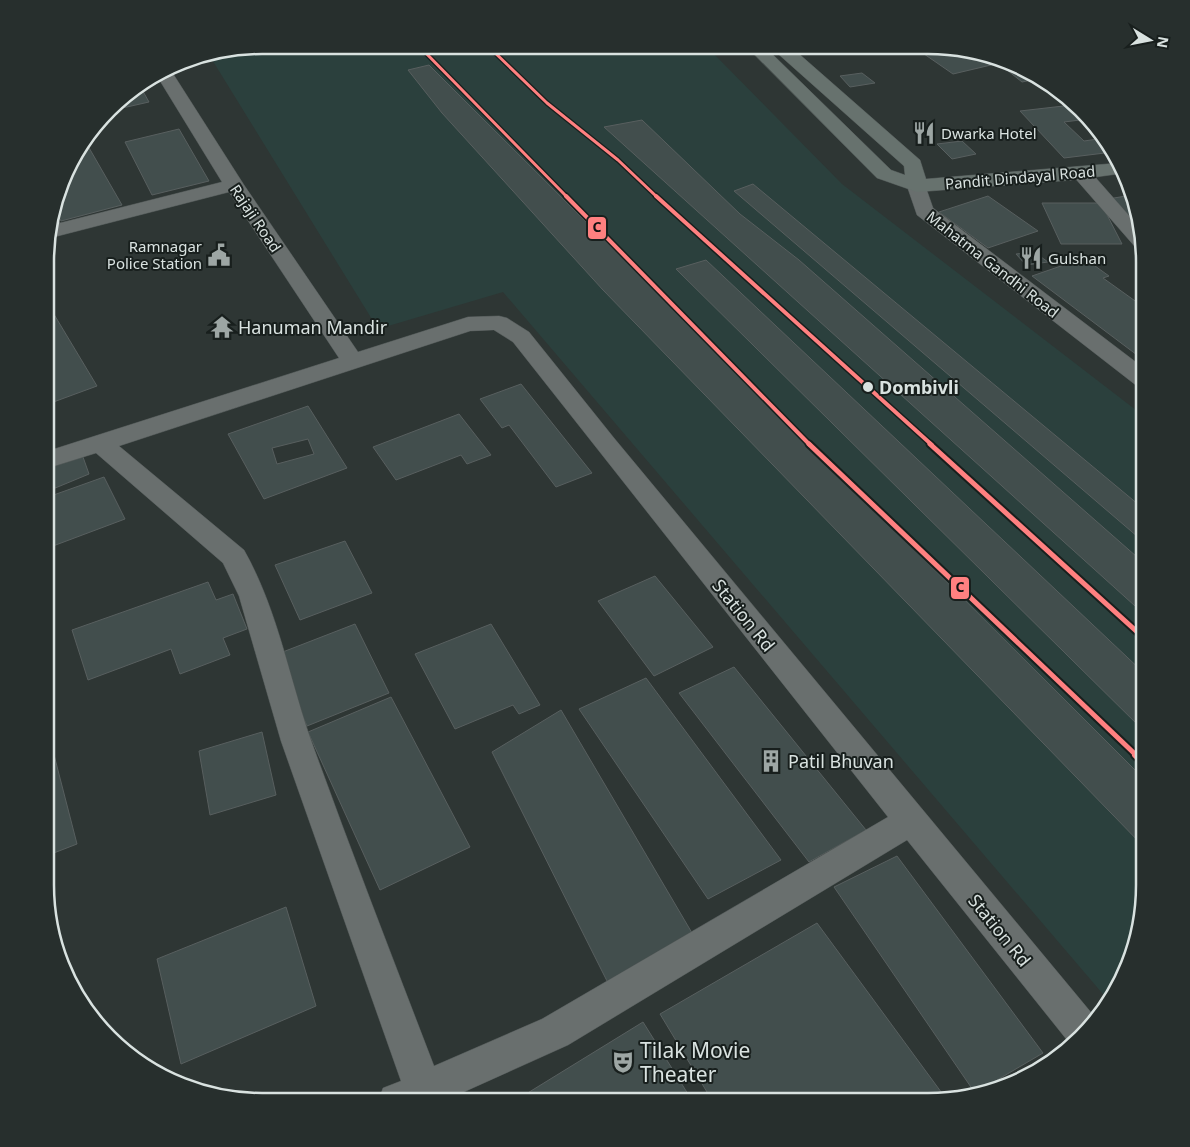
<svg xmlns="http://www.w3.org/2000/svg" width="1190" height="1147" viewBox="0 0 1190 1147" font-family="'Noto Sans',sans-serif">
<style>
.built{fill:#2b403d}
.building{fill:#424e4d;stroke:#585f5f;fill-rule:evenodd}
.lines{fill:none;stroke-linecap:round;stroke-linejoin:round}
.minor-casing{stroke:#4d5453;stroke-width:1}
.major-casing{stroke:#4d5453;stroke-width:1}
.minor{fill:#696f6e;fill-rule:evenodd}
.major{fill:#67726e;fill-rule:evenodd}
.rail-1-far3-casing{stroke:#181f1d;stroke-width:5.5}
.rail-1-far2-casing{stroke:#181f1d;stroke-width:7}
.rail-1-far1-casing{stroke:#181f1d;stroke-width:9}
.rail-1-casing{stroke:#181f1d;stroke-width:10}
.rail-1-far3{stroke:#ff8080;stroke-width:3}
.rail-1-far2{stroke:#ff8080;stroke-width:4}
.rail-1-far1{stroke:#ff8080;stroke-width:5}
.rail-1{stroke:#ff8080;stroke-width:6}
.stop-dot{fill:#d9e2e0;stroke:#181f1d;stroke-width:2}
.labels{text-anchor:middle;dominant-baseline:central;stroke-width:4;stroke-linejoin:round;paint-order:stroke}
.far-poi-label{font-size:15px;fill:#d9e2e0;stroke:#181f1d;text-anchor:start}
.far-street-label{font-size:15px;fill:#d9e2e0;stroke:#181f1d}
.poi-label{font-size:18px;fill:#d9e2e0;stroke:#181f1d;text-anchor:start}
.stop-label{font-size:18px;font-weight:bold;fill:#d9e2e0;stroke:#181f1d;text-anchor:start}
.street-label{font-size:18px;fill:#d9e2e0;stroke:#181f1d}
.near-poi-label{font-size:21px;fill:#d9e2e0;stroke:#181f1d;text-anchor:start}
.rim{fill:none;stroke:#d9e2e0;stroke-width:2.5}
.line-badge{stroke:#181f1d;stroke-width:2}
.pale-badge-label{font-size:14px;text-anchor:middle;font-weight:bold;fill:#111}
</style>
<rect width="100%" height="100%" fill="#2e3634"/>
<!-- built -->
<path class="built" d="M262,45L706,46L842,184L1145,417V899L1123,981L1108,1000L503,292L378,329L211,58L217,52Z"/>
<!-- building -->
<g class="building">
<path d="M914,47H956L972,52L991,65L953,74Z"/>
<path d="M993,59L1036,74L1041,78L1022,82Z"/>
<path d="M429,65L1145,780V848L603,290L442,113L408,70Z"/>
<path d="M862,73L875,83L850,87L840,76Z"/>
<path d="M140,86L149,102L109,111L119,99Z"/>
<path d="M1072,105L1088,119L1064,122L1084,141L1105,138L1113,152L1064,158L1020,111Z"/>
<path d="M642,120L740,214L799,260L1145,564V615L604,127Z"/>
<path d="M179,129L209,181L152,195L125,142Z"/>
<path d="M962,141L976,154L952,159L937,144Z"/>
<path d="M88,146L122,205L61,221L54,207L74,154L78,148Z"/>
<path d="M753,184L1145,510V543L734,191Z"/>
<path d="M1132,195L1140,229L1108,199Z"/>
<path d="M988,196L1038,231L988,248L939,212Z"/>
<path d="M1042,203H1101L1122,244H1061Z"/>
<path d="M1034,252L1048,262L1026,265L1016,254Z"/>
<path d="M1084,258L1109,276L1103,278L1145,308V361L1032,276Z"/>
<path d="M706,260L1145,674V732L676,269Z"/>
<path d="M49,306L97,386L48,404Z"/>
<path d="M521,384L592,473L556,487L509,425L502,428L480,399Z"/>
<path d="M308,406L347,468L264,499L228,434ZM308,439L314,454L277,464L272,448Z"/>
<path d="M459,414L491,455L467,464L461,455L396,480L373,447Z"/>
<path d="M83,457L89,474L48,491V468Z"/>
<path d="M104,477L125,519L53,546L47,533L48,497Z"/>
<path d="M345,541L372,593L300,620L275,565Z"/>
<path d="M655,576L713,647L654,676L598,601Z"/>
<path d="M208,582L216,600L233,594L247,629L223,638L230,655L180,674L171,649L88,680L72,630Z"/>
<path d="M355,624L389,693L307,726L275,655Z"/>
<path d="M491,624L540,705L519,714L513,705L455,729L415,654Z"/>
<path d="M734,667L866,830L809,862L679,693Z"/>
<path d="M646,678L781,860L708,899L579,709Z"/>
<path d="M391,697L470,847L380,890L308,732Z"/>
<path d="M561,710L695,938L608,983L492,752Z"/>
<path d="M262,732L276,795L210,815L199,751Z"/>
<path d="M52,747L77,844L46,856V749Z"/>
<path d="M897,856L1043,1053L975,1093L834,887Z"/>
<path d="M286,907L316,1006L181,1064L157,959Z"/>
<path d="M817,923L947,1100L713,1102L660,1014Z"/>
<path d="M643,1022L693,1102H513Z"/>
</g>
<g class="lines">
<defs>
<g id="minor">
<path d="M170,69L244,185L358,352L468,317L499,316L507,318L529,332L614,438L1094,1016L1071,1045L907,840L568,1045L446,1100L447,1102H378L383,1088L401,1081L281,741L239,596L223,563L96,453L48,468V451L339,358L229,192L54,237L49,236L51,215L56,217L60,223L222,182L157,76ZM494,330L513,342L888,817L542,1019L434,1066C393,959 351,851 312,743C289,678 278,610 244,550L119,446L470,331Z"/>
<path d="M1081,167L1088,169L1140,228L1145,251L1137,249L1074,177L1071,173L1074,169Z"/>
<path d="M917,180L924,182L933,208L1145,369V388L1137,386L917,215L907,186L910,182Z"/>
</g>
<path id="major" d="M746,46H764L891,170L905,175L904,166L776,52L775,46H790L920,160L926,179L1119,163L1125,173L1074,180L917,192L877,178Z"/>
</defs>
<!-- minor casing -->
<use href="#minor" class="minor-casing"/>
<!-- major casing -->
<use href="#major" class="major-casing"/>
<!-- minor -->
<use href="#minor" class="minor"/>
<!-- major -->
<use href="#major" class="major"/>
<defs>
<g id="rail-1-far3">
<path d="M418,45L567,197"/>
<path d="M488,46L547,103L618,160L657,197"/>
</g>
<g id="rail-1-far2">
<path d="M566,196L810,445"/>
<path d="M656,196L932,445"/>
</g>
<g id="rail-1-far1">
<path d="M809,444L1137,756"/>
<path d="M930,444L1145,639"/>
</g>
<path id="rail-1" d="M1135,755L1145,764"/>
</defs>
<!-- rail-1-far3 casing -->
<use href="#rail-1-far3" class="rail-1-far3-casing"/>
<!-- rail-1-far2 casing -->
<use href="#rail-1-far2" class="rail-1-far2-casing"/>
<!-- rail-1-far1 casing -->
<use href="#rail-1-far1" class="rail-1-far1-casing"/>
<!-- rail-1 casing -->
<use href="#rail-1" class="rail-1-casing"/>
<!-- rail-1-far3 -->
<use href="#rail-1-far3" class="rail-1-far3"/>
<!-- rail-1-far2 -->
<use href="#rail-1-far2" class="rail-1-far2"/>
<!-- rail-1-far1 -->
<use href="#rail-1-far1" class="rail-1-far1"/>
<!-- rail-1 -->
<use href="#rail-1" class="rail-1"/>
</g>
<!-- icons -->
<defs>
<symbol id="restaurant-bare" viewBox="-9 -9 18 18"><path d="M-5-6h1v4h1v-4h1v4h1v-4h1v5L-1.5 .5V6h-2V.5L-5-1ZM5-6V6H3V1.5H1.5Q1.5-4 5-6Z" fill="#9da6a4" stroke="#181f1d" stroke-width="2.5" paint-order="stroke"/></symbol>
<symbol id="civic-bare" viewBox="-9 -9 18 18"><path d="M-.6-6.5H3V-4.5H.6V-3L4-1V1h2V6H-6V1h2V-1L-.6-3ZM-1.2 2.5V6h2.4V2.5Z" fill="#9da6a4" stroke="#181f1d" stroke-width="2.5" paint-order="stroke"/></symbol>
<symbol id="temple-bare" viewBox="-9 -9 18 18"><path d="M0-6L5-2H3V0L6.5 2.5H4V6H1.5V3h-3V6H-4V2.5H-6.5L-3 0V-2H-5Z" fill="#9da6a4" stroke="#181f1d" stroke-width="2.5" paint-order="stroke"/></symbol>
<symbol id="building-bare" viewBox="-9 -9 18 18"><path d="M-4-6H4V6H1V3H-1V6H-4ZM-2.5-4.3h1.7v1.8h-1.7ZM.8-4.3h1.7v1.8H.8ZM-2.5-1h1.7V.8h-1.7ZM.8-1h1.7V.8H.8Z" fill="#9da6a4" stroke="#181f1d" stroke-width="2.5" paint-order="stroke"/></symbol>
<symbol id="theatre-bare" viewBox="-9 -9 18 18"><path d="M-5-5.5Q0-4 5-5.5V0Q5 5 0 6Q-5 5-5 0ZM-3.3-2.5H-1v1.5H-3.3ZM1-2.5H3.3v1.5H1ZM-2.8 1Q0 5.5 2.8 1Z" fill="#9da6a4" stroke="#181f1d" stroke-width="2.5" paint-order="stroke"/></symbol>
</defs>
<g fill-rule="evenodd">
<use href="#restaurant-bare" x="908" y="117" width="32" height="32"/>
<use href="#civic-bare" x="203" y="239" width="32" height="32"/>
<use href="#restaurant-bare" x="1015" y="242" width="32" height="32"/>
<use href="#temple-bare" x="206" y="311" width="32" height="32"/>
<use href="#building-bare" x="755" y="745" width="32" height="32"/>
<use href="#theatre-bare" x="607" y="1046" width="32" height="32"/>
</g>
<!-- markers -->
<circle class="stop-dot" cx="868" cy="387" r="6"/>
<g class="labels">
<!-- far-poi labels -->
<g class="far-poi-label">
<text x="941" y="133">Dwarka Hotel</text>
<text x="202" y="246" text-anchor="end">Ramnagar<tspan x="202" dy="17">Police Station</tspan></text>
<text x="1048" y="258">Gulshan</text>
</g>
<!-- far-street labels -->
<g class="far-street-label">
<text transform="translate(1020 177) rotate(-5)">Pandit Dindayal Road</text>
<text transform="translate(256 218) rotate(56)">Rajaji Road</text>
<text transform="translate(993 264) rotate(38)">Mahatma Gandhi Road</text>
</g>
<!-- poi labels -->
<g class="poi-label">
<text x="238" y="327">Hanuman Mandir</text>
<text x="788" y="761">Patil Bhuvan</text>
</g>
<!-- stop labels -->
<g class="stop-label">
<text x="879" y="387">Dombivli</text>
</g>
<!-- street labels -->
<g class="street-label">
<text transform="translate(744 615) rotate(51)">Station Rd</text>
<text transform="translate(1000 930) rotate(51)">Station Rd</text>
</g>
<!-- near-poi labels -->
<g class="near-poi-label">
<text x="640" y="1050">Tilak Movie<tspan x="640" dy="24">Theater</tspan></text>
</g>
</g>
<!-- crop -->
<path d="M0 0H1190V1147H0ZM262 54H928A208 208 0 0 1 1136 262V885A208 208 0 0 1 928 1093H262A208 208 0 0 1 54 885V262A208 208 0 0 1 262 54Z" fill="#272f2d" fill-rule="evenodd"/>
<path class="rim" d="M262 54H928A208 208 0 0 1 1136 262V885A208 208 0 0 1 928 1093H262A208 208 0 0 1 54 885V262A208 208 0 0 1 262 54Z"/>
<g class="line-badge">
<rect x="587" y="216" width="20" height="24" rx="5" fill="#ff8080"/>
<rect x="950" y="576" width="20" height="24" rx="5" fill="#ff8080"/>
</g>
<g class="pale-badge-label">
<text x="597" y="232">C</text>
<text x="960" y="592">C</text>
</g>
<!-- north arrow -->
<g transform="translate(1150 40) rotate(100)" stroke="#181f1d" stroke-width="4" paint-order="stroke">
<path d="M0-4L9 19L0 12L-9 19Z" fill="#d9e2e0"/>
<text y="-8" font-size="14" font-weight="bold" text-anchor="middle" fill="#d9e2e0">N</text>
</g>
</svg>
